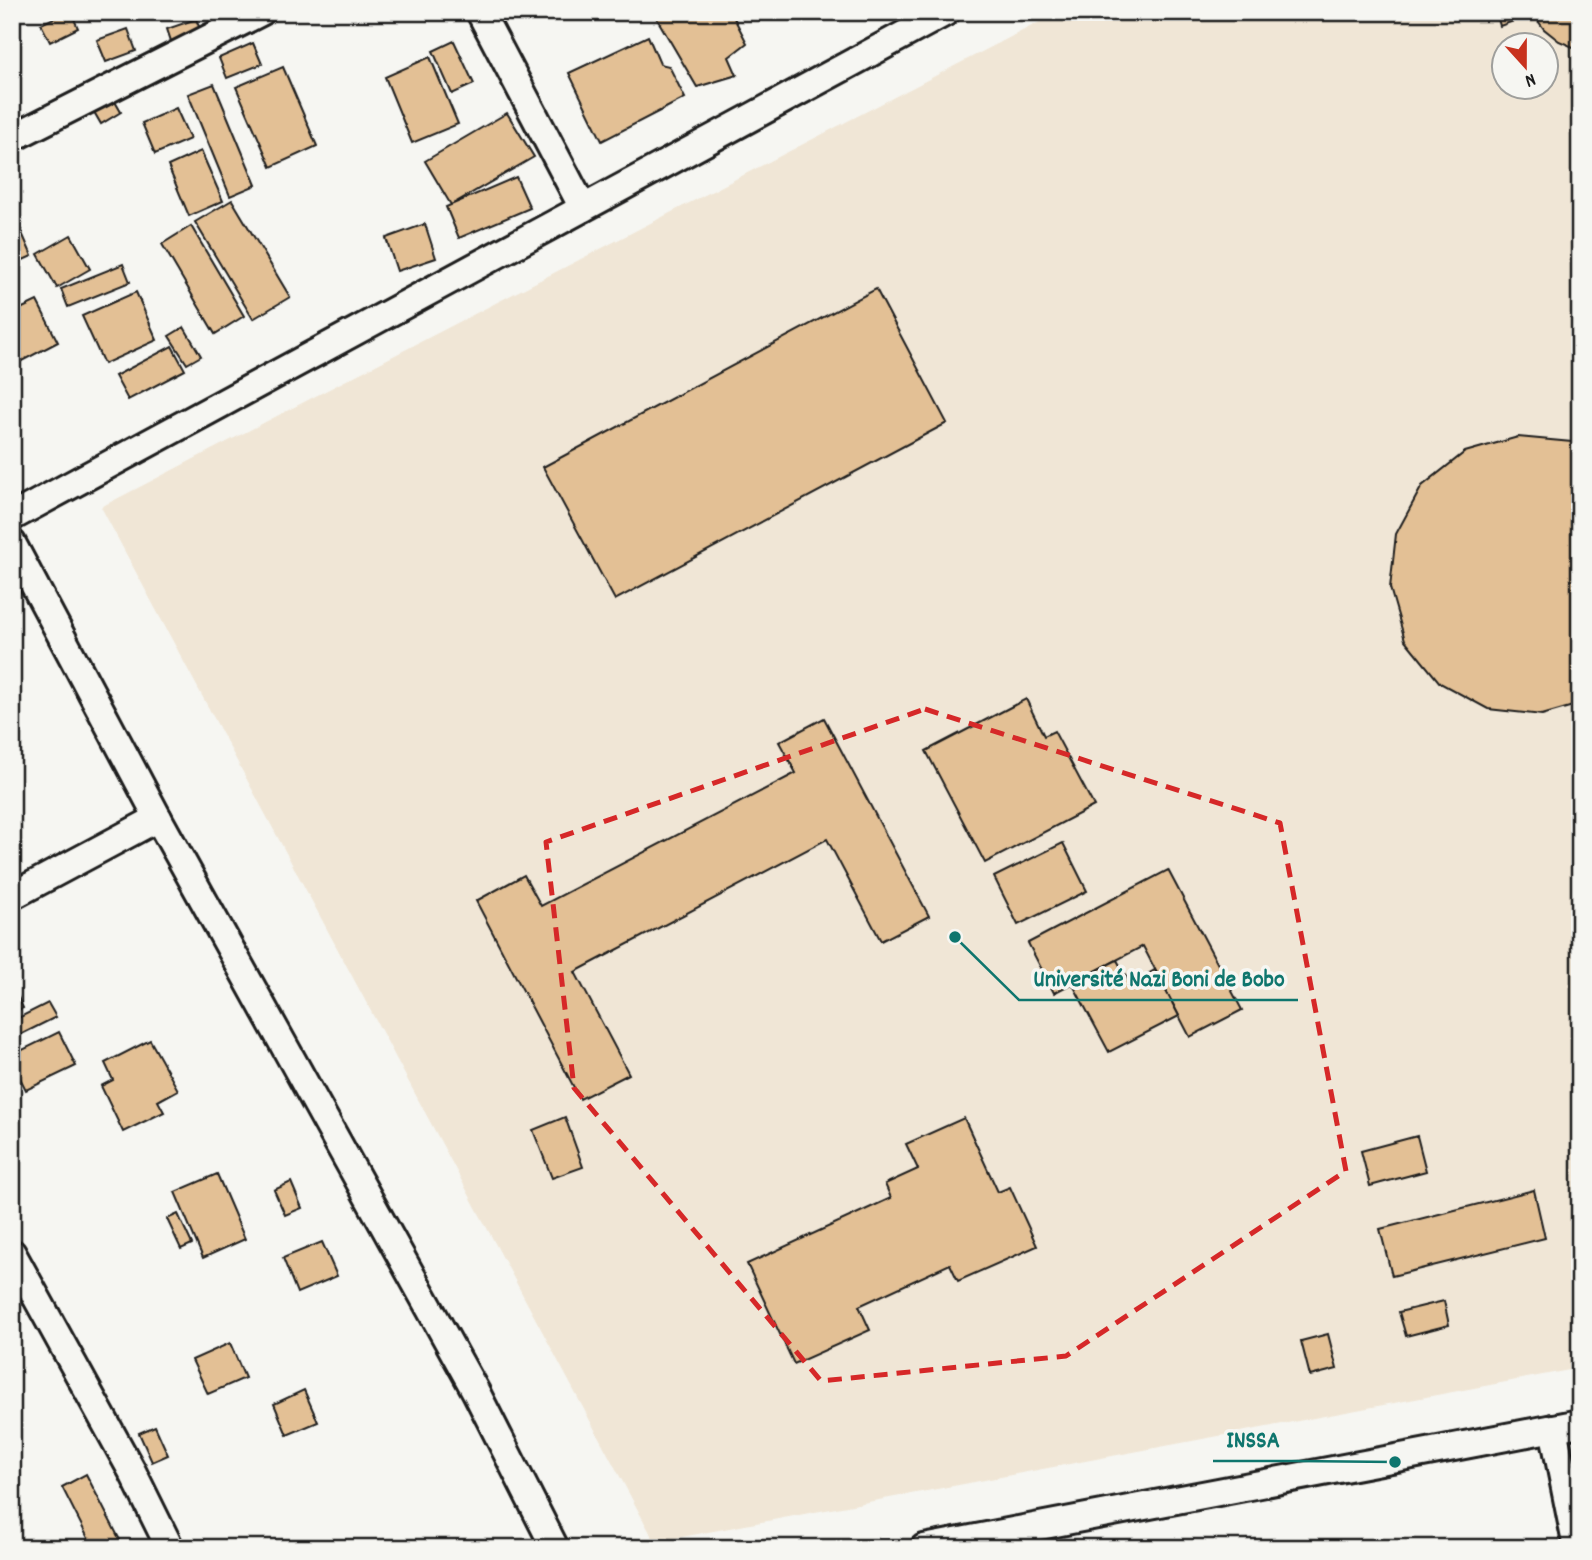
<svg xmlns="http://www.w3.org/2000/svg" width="1592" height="1560" viewBox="0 0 1592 1560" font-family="Dekko,sans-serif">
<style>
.built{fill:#f0e6d6;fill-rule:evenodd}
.building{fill:#e3c095;stroke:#1c1c1c;stroke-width:2}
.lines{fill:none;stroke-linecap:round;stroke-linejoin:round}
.street-casing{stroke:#1c1c1c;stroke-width:32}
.street{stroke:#f6f6f2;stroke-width:26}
.marked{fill:none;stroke:#d62828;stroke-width:5;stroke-dasharray:14 9;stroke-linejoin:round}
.leader{fill:none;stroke:#0f766e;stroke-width:2.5}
.callout-dot{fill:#0f766e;stroke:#f6f6f2;stroke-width:2.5}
.callout-label{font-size:24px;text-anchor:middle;font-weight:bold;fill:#0f766e;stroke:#f6f6f2;stroke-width:7;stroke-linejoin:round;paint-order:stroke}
</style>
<rect width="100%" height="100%" fill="#f6f6f2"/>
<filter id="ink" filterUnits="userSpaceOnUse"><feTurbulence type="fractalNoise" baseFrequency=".0143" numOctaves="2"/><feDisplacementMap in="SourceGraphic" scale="14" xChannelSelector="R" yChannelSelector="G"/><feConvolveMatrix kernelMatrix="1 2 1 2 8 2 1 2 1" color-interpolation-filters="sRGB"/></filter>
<g filter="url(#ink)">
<!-- built -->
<path class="built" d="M1059,12H1580V1368L655,1542L101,507ZM1504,46H1546V88H1504Z"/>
<!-- building -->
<g class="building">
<path d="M67,12H71L78,28L50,42L41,24Z"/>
<path d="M212,12H235L215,25Z"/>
<path d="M653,12H731L747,43L729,57L737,75L697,87Z"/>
<path d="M1496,12H1580V50L1559,41L1544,29L1533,14L1500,26Z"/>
<path d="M196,19L203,37L173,47L167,29Z"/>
<path d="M128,29L136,51L106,62L97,40Z"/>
<path d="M648,36L660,64L669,66L685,98L602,141L569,73Z"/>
<path d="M454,41L474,84L452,94L433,51Z"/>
<path d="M253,43L262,64L227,78L219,58Z"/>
<path d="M430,57L458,124L412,143L385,77Z"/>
<path d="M283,67L317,146L271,167L236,87Z"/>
<path d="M214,84L256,185L230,196L188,94Z"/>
<path d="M110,93L121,112L101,124L90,105Z"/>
<path d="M176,108L190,139L155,154L142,123Z"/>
<path d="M507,113L534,157L451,205L425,161Z"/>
<path d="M201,151L223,201L189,216L168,166Z"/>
<path d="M516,177L530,208L459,238L446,207Z"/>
<path d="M232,200L290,297L253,319L195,222Z"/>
<path d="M12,210L32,256L12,265Z"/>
<path d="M425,224L436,258L397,271L386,238Z"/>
<path d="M191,226L244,316L215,334L162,244Z"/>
<path d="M71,235L90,269L57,288L38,254Z"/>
<path d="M123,264L130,282L68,307L61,289Z"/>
<path d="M876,289L947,423L615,600L543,467Z"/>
<path d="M136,292L157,340L104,364L82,316Z"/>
<path d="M37,301L58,342L18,363L12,353V313Z"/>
<path d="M184,327L201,356L187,364L169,336Z"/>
<path d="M172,346L185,370L128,400L115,376Z"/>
<path d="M1518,437L1572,442L1580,447V704L1542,715L1488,709L1440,683L1405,640L1390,588L1396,534L1422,486L1465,452Z"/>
<path d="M1026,699L1044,736L1054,731L1094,806L985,863L926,751Z"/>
<path d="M824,718L929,916L881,941L827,839L575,972L629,1074L580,1099L476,901L524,875L541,906L796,773L779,742Z"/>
<path d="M1063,843L1087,891L1018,925L994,877Z"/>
<path d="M1168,870L1242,1010L1190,1037L1143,946L1054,993L1028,943Z"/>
<path d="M1117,960L1130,984L1155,970L1179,1016L1109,1052L1072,983Z"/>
<path d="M16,993L23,1008L12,1013V995Z"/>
<path d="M48,1003L56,1017L12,1039V1021Z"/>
<path d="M59,1032L76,1066L26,1090L12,1062V1055Z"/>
<path d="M150,1040L178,1090L158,1101L164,1112L123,1132L101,1086L113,1080L105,1063Z"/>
<path d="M565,1117L583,1167L552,1178L533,1130Z"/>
<path d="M964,1118L998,1192L1010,1187L1037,1246L958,1281L950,1264L859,1306L870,1330L794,1364L747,1264L891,1198L885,1184L918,1169L906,1144Z"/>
<path d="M1417,1136L1426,1171L1370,1186L1361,1151Z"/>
<path d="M217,1174L245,1239L203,1258L175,1192Z"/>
<path d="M291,1182L302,1208L285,1215L274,1190Z"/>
<path d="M1534,1190L1545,1238L1392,1276L1380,1229Z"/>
<path d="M178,1214L192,1244L181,1249L167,1219Z"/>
<path d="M322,1242L337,1276L297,1293L283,1258Z"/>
<path d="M1444,1301L1449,1325L1406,1336L1399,1312Z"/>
<path d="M1328,1334L1337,1369L1310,1376L1301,1341Z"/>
<path d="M230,1343L245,1378L208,1394L192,1360Z"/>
<path d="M304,1390L318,1422L287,1435L274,1404Z"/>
<path d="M155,1426L168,1455L152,1462L139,1433Z"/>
<path d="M86,1474L124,1548H93L62,1487Z"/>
</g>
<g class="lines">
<defs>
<g id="street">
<path d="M480,12L583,208"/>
<path d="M12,138L261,12"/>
<path d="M12,517L946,12"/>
<path d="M12,543L158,818L476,1392L555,1548"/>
<path d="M12,896L158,818"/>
<path d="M12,1253L132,1471L170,1548"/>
<path d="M1553,1428L1577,1548"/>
<path d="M924,1548L1580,1423"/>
</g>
</defs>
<!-- street casing -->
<use href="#street" class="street-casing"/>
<!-- street -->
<use href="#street" class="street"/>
</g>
</g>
<!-- marked area -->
<path class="marked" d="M925,709L1280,823L1346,1171L1066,1356L821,1381L574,1088L546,842Z"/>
<!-- callouts -->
<path class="leader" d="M955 937L1019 1000H1298M1395 1462L1294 1461H1213"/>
<g class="callout-dot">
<circle cx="955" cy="937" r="7"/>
<circle cx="1395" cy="1462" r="7"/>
</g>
<g class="callout-label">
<text x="1159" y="986">Université Nazi Boni de Bobo</text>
<text x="1253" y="1447">INSSA</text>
</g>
<!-- margin -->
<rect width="1592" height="1560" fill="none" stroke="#f6f6f2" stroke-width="42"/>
<rect x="21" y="21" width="1550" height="1518" fill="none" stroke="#1c1c1c" stroke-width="2.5" filter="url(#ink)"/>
<!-- north arrow -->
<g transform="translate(1525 66) rotate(159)"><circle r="33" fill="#f6f6f2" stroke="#9f9f9c" stroke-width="2"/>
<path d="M0-5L12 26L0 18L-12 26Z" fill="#c8321e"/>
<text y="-10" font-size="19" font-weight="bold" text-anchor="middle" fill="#1c1c1c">N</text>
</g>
</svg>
